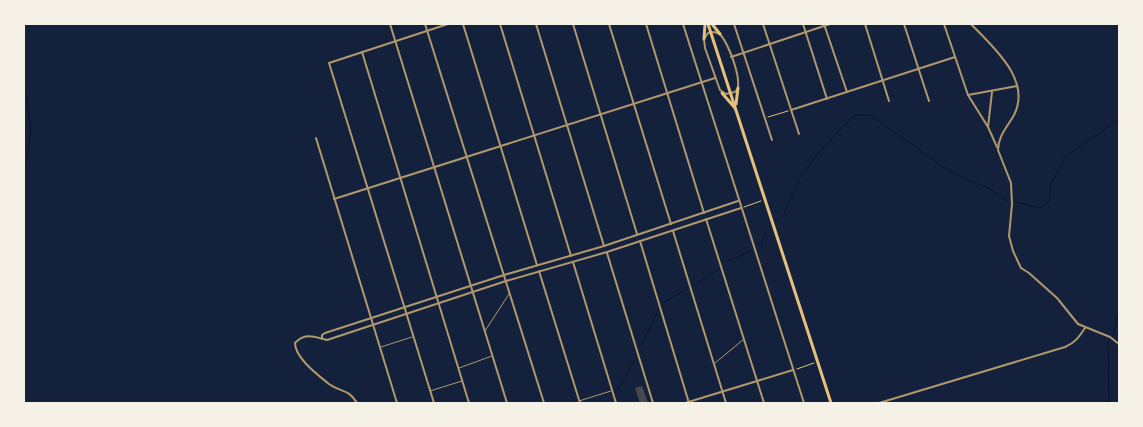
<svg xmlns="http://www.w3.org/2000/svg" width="1143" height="427" viewBox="0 0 1143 427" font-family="Literata,serif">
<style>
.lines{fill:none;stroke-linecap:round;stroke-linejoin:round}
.stream{stroke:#0b132b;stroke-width:1}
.building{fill:#48494c}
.path{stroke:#e5c07b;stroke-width:1}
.pedestrian{stroke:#b1986c;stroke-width:1}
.minor{stroke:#b1986c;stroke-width:2}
.primary{stroke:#e5c07b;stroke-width:3}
</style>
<rect width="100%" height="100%" fill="#14213d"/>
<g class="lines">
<!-- stream -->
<g class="stream">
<path d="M24,90L27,100L31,132L27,157L24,163V190"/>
<path d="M1119,120V147"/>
<path d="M1015,202L1039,208L1049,201L1051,184L1065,157L1119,119"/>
<path d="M782,218L801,176L819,152L854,115H870L945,168L965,179L987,187L1007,201"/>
<path d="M761,246L766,233"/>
<path d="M726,262L751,251"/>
<path d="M696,284L719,269"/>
<path d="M665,302L687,289"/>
<path d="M1113,334L1119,313"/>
<path d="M1108,341L1109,403"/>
<path d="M641,346L658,311"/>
<path d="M618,390L635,359"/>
<path d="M1103,403L1109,401"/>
</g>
</g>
<!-- building -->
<path class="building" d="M642,386L648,403H640L635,388Z"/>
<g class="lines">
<!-- path -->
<g class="path">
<path d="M768,117L788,111"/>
<path d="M744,207L761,201"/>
<path d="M797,369L814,363"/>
</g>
<!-- pedestrian -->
<g class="pedestrian">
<path d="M485,331L509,294"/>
<path d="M381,347L412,337"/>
<path d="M715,363L744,339"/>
<path d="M459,368L492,356"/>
<path d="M430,391L462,381"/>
<path d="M579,401L611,391"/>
</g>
<!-- minor -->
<g class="minor">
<path d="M390,24L507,403"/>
<path d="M425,24L544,403"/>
<path d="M463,24L537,265"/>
<path d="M500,24L571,256"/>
<path d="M536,24L604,246"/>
<path d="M573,24L637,234"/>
<path d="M609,24L671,224"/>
<path d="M646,24L704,213"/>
<path d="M683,24L804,403"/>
<path d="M734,24L772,140"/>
<path d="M763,24L799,134"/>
<path d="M803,24L827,99"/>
<path d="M824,24L847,92"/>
<path d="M865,24L889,101"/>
<path d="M904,24L929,101"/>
<path d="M944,24L968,95L988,127L997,147"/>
<path d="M971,24C993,47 1032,80 1014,115C1008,126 998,136 998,150L1011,183L1012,204L1009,236L1013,251L1021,268L1029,273L1057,298L1078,324L1110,337L1119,344"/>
<path d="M714,32L720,34C729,45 740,74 738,88L735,92L726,94L720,90L705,48L704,39L708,33Z"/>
<path d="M362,52L469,403"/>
<path d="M731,57L830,24"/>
<path d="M968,95L1017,86"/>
<path d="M791,110L955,57"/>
<path d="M988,127L992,92"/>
<path d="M316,138L397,403"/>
<path d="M334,199L715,78"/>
<path d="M706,219L764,403"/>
<path d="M673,231L726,403"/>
<path d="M640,241L689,403"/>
<path d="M607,253L653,403"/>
<path d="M573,262L616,403"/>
<path d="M539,271L580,403"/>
<path d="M322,338V335L325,333L504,275L604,246L738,201"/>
<path d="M357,403C348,388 341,393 329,384C318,375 295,358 295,343C305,332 315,337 327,340L506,281L607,252L741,208"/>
<path d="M434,403L329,63L448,24"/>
<path d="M685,403L793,370"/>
<path d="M879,403L1065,347C1075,343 1079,337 1085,328"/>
</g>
<!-- primary -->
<g class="primary">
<path d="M708,24L831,403"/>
<path d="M712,24L720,34"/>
<path d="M704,39L705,24"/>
<path d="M722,93L735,108"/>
<path d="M736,104L738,88"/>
</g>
</g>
<!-- border -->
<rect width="1143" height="427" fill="none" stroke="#f6f1e7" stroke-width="50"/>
</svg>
